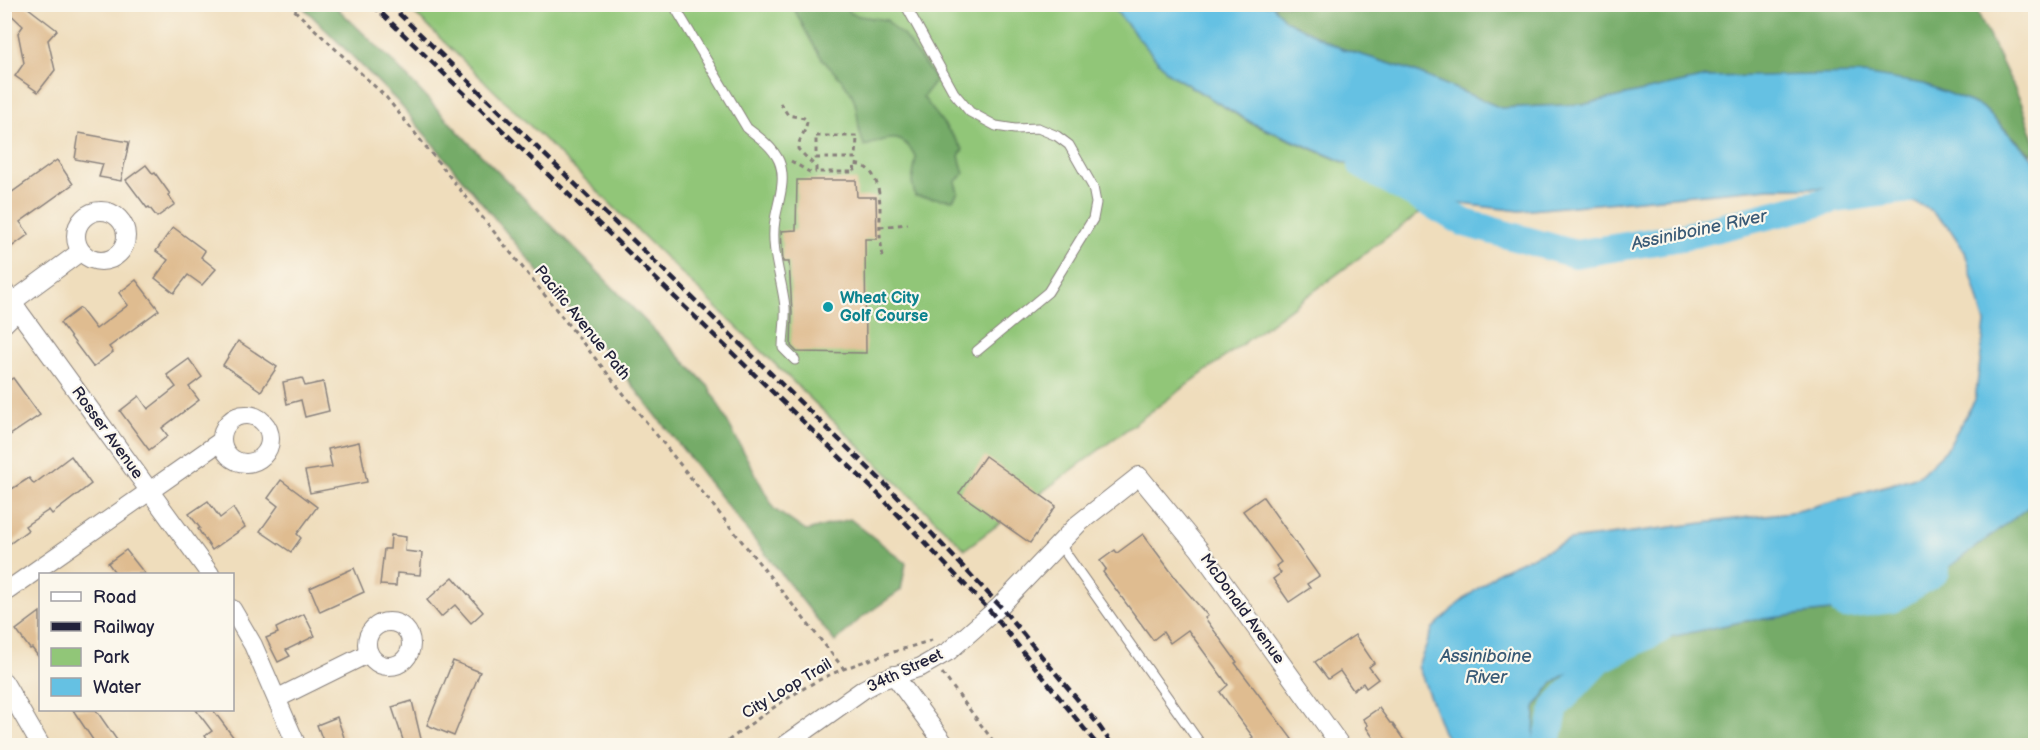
<svg xmlns="http://www.w3.org/2000/svg" width="2040" height="750" viewBox="0 0 2040 750" font-family="'Balsamiq Sans',sans-serif">
<style>
.green{fill:#91c678;stroke:#5a745a;stroke-width:1.5}
.forest{fill:#74ab68;stroke:#4b6652;stroke-width:1.5}
.water{fill:#65c1e3;stroke:#44728f;stroke-width:1.5}
.lines{fill:none;stroke-linecap:round;stroke-linejoin:round}
.river{stroke:#65c1e3;stroke-width:28}
.building{fill:#dfbc90}
.service-casing{stroke:#88807c;stroke-width:11}
.minor-casing{stroke:#88807c;stroke-width:20}
.path{stroke:#88807c;stroke-width:3;stroke-dasharray:4.5 4.5;stroke-linecap:butt}
.service{stroke:#fff;stroke-width:9}
.minor{stroke:#fff;stroke-width:18}
.rail{stroke:#22223b;stroke-width:4.5;stroke-dasharray:9 4.5;stroke-linecap:butt}
.culture-dot{fill:#0f9aa8;stroke:#fbf7ec;stroke-width:2}
.labels{text-anchor:middle;dominant-baseline:central;stroke-width:4.5;stroke-linejoin:round;paint-order:stroke}
.culture-label{font-size:16px;font-weight:bold;fill:#0d838f;stroke:#fbf7ec;text-anchor:start}
.street-label{font-size:16px;fill:#22223b;stroke:#fbf7ec}
.water-label{font-size:18px;font-style:italic;fill:#395a76;stroke:#fbf7ec}
</style>
<rect width="100%" height="100%" fill="#fbf7ec"/>
<filter id="ink" filterUnits="userSpaceOnUse"><feTurbulence type="fractalNoise" baseFrequency=".0167" numOctaves="2"/><feDisplacementMap in="SourceGraphic" scale="12" xChannelSelector="R" yChannelSelector="G"/><feConvolveMatrix kernelMatrix="1 2 1 2 8 2 1 2 1" color-interpolation-filters="sRGB"/></filter>
<filter id="wash" filterUnits="userSpaceOnUse"><feTurbulence type="fractalNoise" baseFrequency=".008" numOctaves="4" result="noise"/><feDisplacementMap in="SourceGraphic" scale="24" xChannelSelector="R" yChannelSelector="G"/><feGaussianBlur stdDeviation="1.35" result="paint"/><feColorMatrix in="noise" values="0 0 0 0 0 0 0 0 0 0 0 0 0 0 0 0 0 1.4 0 .05"/><feComposite in="paint" operator="in"/></filter>
<g filter="url(#wash)">
<rect width="100%" height="100%" fill="#efddbc"/>
<!-- green -->
<path class="green" d="M406,5H1111L1168,73L1252,124L1436,201L965,549Z"/>
<!-- forest -->
<g class="forest">
<path d="M301,5H334L392,61L471,145L595,269L709,387L774,509L806,531L850,519L906,563L901,590L861,618L835,642L610,357L398,102Z"/>
<path d="M792,5H846L850,13L859,16L887,20L894,29L903,35L936,80L923,97L963,149L959,156L964,174L955,182L958,192L953,200L915,196L912,182L916,157C901,131 890,138 865,146C855,130 861,110 851,93C844,80 833,72 824,61C811,44 802,23 792,5Z"/>
<path d="M1272,5H1974L2021,102L2035,142V149L2032,155L1982,107L1924,84L1706,77L1586,104L1501,108L1413,71L1340,48L1285,20Z"/>
<path d="M2035,502V745L1540,746L1534,739L1535,707L1553,682L1605,650L1745,621L1864,607L1932,580Z"/>
</g>
<!-- water -->
<path class="water" d="M1111,5H1272L1285,20L1340,48L1413,71L1501,108L1586,104L1706,77L1863,74L1924,84L1982,107L2035,160V502L1932,580L1864,607L1745,621L1605,651L1553,682L1535,707L1534,739L1540,745H1452L1443,732L1418,666L1433,628L1458,604L1500,571L1570,540L1798,511L1919,476L1946,450L1975,400L1985,323L1965,252L1948,226L1926,207L1876,188H1769L1520,211L1436,201L1252,123L1168,73Z"/>
<g class="lines">
<!-- river -->
<g class="river">
<path d="M1362,165L1465,223L1575,254L1682,237L1836,199L1925,187"/>
<path d="M1844,605L1892,599L1936,571"/>
<path d="M1546,746L1555,707L1600,659L1659,630"/>
</g>
</g>
<g id="blocks">
<!-- building -->
<g class="building">
<path d="M4,4H23L57,30L48,40L55,70L38,92L15,76L24,63L18,33L23,26L4,8Z"/>
<path d="M79,133L129,142L121,181L99,177L103,164L75,159Z"/>
<path d="M57,160L73,184L20,222L29,234L10,248L4,241V198Z"/>
<path d="M146,165L153,174L155,173L170,194L168,195L175,204L157,217L149,207L147,208L126,180Z"/>
<path d="M797,180H856L857,197H876L877,239H865L866,353L797,352L791,346L792,312L789,262H783L781,231L796,230Z"/>
<path d="M173,227L205,251L201,257L216,269L202,285L188,275L174,293L155,278L168,260L156,251Z"/>
<path d="M136,280L159,310L109,347L113,352L93,367L60,323L80,308L96,329L128,305L119,293Z"/>
<path d="M238,341L277,367L261,391L223,365Z"/>
<path d="M189,359L202,377L189,387L199,400L162,428L168,436L149,450L120,411L139,396L148,409L176,387L167,375Z"/>
<path d="M13,378L40,415L4,439V384Z"/>
<path d="M302,378L305,386L323,382L329,411L305,417L301,400L287,404L283,382Z"/>
<path d="M359,442L367,482L310,493L305,471L332,467L328,449Z"/>
<path d="M71,456L91,484L52,514L49,510L25,526L28,530L4,548V494L29,478L34,484Z"/>
<path d="M985,456L1056,506L1030,543L959,493Z"/>
<path d="M281,480L317,507L297,534L301,538L291,552L260,531L278,506L268,498Z"/>
<path d="M1263,497L1319,576L1307,584L1310,588L1289,602L1273,579L1281,573L1276,566L1281,562L1243,511Z"/>
<path d="M208,501L220,518L233,508L245,527L212,550L198,529L200,528L189,514Z"/>
<path d="M1143,534L1180,584L1208,616L1205,618L1237,662L1235,663L1292,739L1283,746H1241L1253,737L1220,692L1228,685L1188,630L1170,643L1163,632L1153,640L1103,572L1106,569L1100,561L1115,550L1117,553Z"/>
<path d="M391,535L406,537L405,551L422,553L420,575L397,573L396,586L380,585L384,549H390Z"/>
<path d="M126,550L145,574H116L108,563Z"/>
<path d="M354,568L364,592L320,612L310,588Z"/>
<path d="M453,577L483,612L471,623L455,605L441,617L427,600Z"/>
<path d="M40,612V659L32,648L30,649L16,630Z"/>
<path d="M304,614L315,636L286,650L290,656L278,662L266,638L278,633L276,628Z"/>
<path d="M1355,635L1374,663L1369,667L1378,679L1366,688L1363,683L1353,690L1340,671L1328,679L1315,662Z"/>
<path d="M453,661L480,672L454,736L427,725Z"/>
<path d="M412,701L421,739L413,746H405L392,707Z"/>
<path d="M1379,708L1390,723H1392L1408,746H1379L1366,727L1368,725L1363,719Z"/>
<path d="M73,710H96L121,746H97Z"/>
<path d="M196,710H213L240,746H212L205,736L212,731Z"/>
<path d="M337,717L347,746H325L317,725Z"/>
</g>
</g>
</g>
<g filter="url(#ink)">
<use href="#blocks" fill-opacity="0" stroke="#88807c" stroke-width="1.5"/>
<g class="lines">
<defs>
<g id="service">
<path d="M673,4L747,128C759,137 773,147 779,161C787,180 778,201 775,220C770,250 782,278 785,307C786,321 783,334 783,348L795,360"/>
<path d="M905,4L954,93L970,112L996,126L1015,129L1038,128L1057,136L1069,145L1093,187L1096,203L1093,219L1048,292L977,351"/>
<path d="M1060,545L1202,746"/>
</g>
<g id="minor">
<circle cx="101" cy="236" r="25"/>
<path d="M4,291L210,574"/>
<path d="M12,302L80,252"/>
<path d="M4,324L18,310"/>
<circle cx="246" cy="439" r="24"/>
<path d="M4,593L221,441"/>
<path d="M232,609L253,645L297,746"/>
<circle cx="389" cy="644" r="22"/>
<path d="M894,675L946,746"/>
<path d="M4,682L41,746"/>
<path d="M278,698L369,653"/>
<path d="M784,746L864,689L881,680L921,667L949,651L1000,606L1078,524L1139,476L1199,549L1341,746"/>
</g>
</defs>
<!-- service casing -->
<use href="#service" class="service-casing"/>
<!-- minor casing -->
<use href="#minor" class="minor-casing"/>
<!-- path -->
<g class="path">
<path d="M288,4L386,97L844,669"/>
<path d="M780,103L788,115L804,118L807,120C807,131 798,139 798,149L816,167V172H855L854,164C886,167 879,211 880,233C880,241 882,249 883,257"/>
<path d="M816,136H857L856,158H816Z"/>
<path d="M791,161L811,173L816,172"/>
<path d="M880,227L908,224"/>
<path d="M942,673L997,746"/>
<path d="M721,746C752,723 783,699 817,681C854,662 896,652 935,639"/>
</g>
<!-- service -->
<use href="#service" class="service"/>
<!-- minor -->
<use href="#minor" class="minor"/>
<!-- rail -->
<g class="rail">
<path d="M372,4L879,495L992,613L1098,746"/>
<path d="M389,4L888,487L1000,606L1097,723L1113,746"/>
</g>
</g>
</g>
<!-- markers -->
<circle class="culture-dot" cx="828" cy="307" r="6"/>
<g class="labels">
<!-- culture labels -->
<g class="culture-label">
<text x="840" y="298">Wheat City<tspan x="840" dy="18">Golf Course</tspan></text>
</g>
<!-- street labels -->
<g class="street-label">
<text transform="translate(582 323) rotate(51)">Pacific Avenue Path</text>
<text transform="translate(107 433) rotate(54)">Rosser Avenue</text>
<text transform="translate(1242 609) rotate(54)">McDonald Avenue</text>
<text transform="translate(905 671) rotate(-25)">34th Street</text>
<text transform="translate(787 689) rotate(-31)">City Loop Trail</text>
</g>
<!-- water labels -->
<g class="water-label">
<text transform="translate(1699 230) rotate(-12)">Assiniboine River</text>
<text x="1486" y="656">Assiniboine<tspan x="1486" dy="21">River</tspan></text>
</g>
</g>
<!-- margin -->
<rect width="2040" height="750" fill="none" stroke="#fbf7ec" stroke-width="24"/>
<!-- legend -->
<rect x="39" y="573" width="195" height="138" fill="#fbf7ec" stroke="#a4a2a5" stroke-width="1.5"/>
<rect x="51" y="592" width="30" height="9" fill="#ffffff" stroke="#a4a2a5" stroke-width="1.5"/>
<text x="93" y="603" font-size="18" fill="#22223b">Road</text>
<rect x="51" y="622" width="30" height="9" fill="#22223b" stroke="#a4a2a5" stroke-width="1.5"/>
<text x="93" y="633" font-size="18" fill="#22223b">Railway</text>
<rect x="51" y="648" width="30" height="18" fill="#91c678" stroke="#a4a2a5" stroke-width="1.5"/>
<text x="93" y="663" font-size="18" fill="#22223b">Park</text>
<rect x="51" y="678" width="30" height="18" fill="#65c1e3" stroke="#a4a2a5" stroke-width="1.5"/>
<text x="93" y="693" font-size="18" fill="#22223b">Water</text>
</svg>
